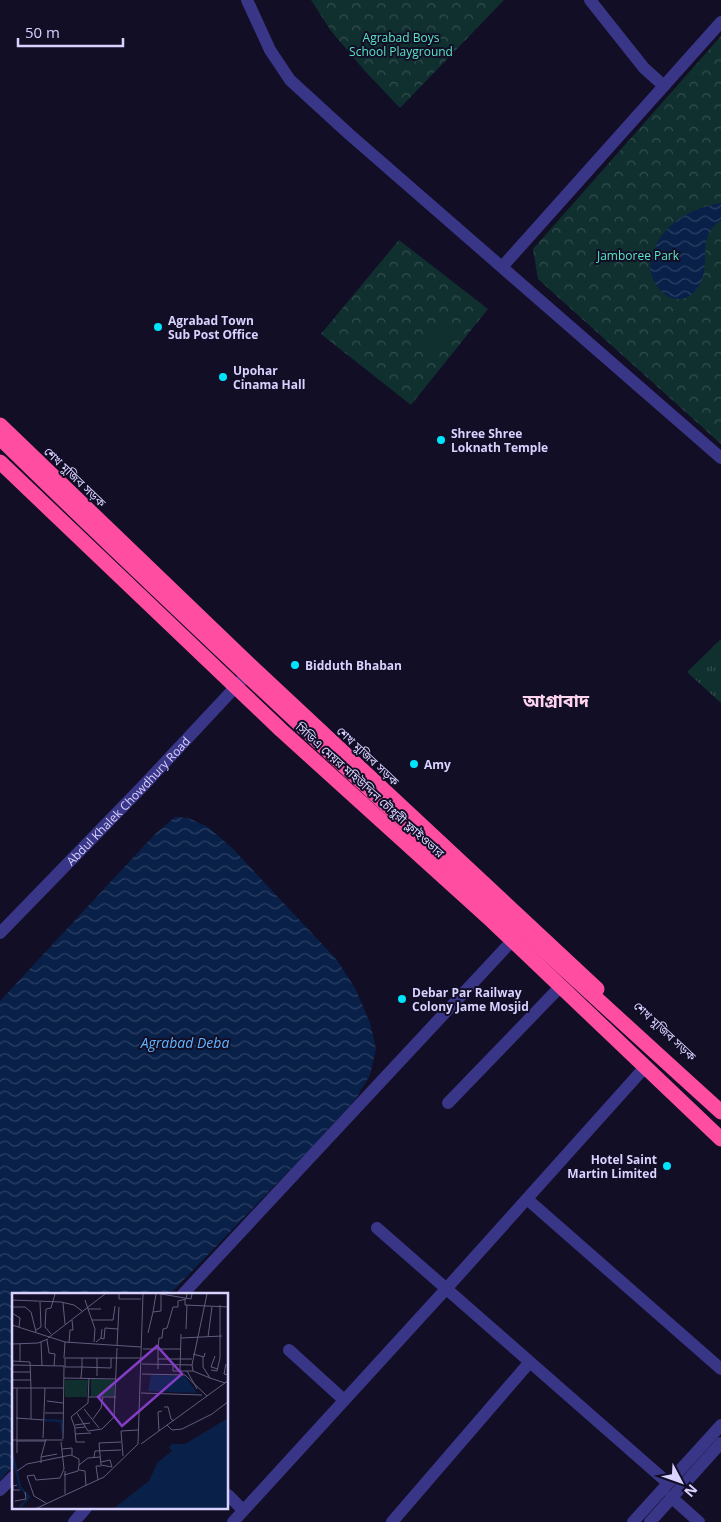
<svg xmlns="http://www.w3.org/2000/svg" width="721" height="1522" viewBox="0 0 721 1522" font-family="'Open Sans','Noto Sans Bengali',sans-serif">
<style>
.grass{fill:url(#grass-tufts)}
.forest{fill:url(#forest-crowns)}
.pitch{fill:#10302f}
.water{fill:url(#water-waves)}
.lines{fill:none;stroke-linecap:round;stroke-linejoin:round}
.minor{stroke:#393687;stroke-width:12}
.highway{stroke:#ff4da2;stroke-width:15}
.highway-bridge{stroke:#ff4da2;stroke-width:15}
.poi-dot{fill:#00e3fd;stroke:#120e26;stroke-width:2}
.labels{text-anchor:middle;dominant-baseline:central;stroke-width:4;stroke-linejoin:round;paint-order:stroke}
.park-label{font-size:12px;fill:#58e6c3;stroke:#120e26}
.poi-label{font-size:12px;font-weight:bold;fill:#d8d2ff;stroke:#120e26;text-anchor:start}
.street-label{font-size:12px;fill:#d8d2ff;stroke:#120e26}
.water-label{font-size:14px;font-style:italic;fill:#60b5ff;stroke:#120e26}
.district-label{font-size:18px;font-weight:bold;fill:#ffd4ef;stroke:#120e26}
.inset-river{fill:none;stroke:#092149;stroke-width:2.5}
.inset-road{fill:none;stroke:#615c7d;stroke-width:1}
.view{fill:#843dc5;fill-opacity:0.15;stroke:#843dc5;stroke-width:2.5}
.inset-edge{fill:none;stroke:#d8d2ff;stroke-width:2.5}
</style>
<defs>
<pattern id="grass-tufts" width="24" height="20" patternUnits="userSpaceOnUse" patternTransform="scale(1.25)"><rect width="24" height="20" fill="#10302f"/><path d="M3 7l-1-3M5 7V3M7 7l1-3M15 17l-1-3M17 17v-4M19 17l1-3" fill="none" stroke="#324d4e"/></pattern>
<pattern id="forest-crowns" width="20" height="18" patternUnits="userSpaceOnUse" patternTransform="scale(1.25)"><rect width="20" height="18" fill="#10302f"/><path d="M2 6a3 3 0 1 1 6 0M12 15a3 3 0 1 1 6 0" fill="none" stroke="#324d4e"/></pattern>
<pattern id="water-waves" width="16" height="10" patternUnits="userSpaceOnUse" patternTransform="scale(1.25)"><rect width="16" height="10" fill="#092149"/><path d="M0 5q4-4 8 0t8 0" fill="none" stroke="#2c4064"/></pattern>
</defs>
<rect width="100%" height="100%" fill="#120e26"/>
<!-- grass -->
<path class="grass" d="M721,639V703L687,672Z"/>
<!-- forest -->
<g class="forest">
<path d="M311,0H504L400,108L364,70L331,31Z"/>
<path d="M721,36V444L538,279L533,249Z"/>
<path d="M399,240L488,309L411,405L321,334Z"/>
</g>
<!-- pitch -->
<path class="pitch" d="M442,320L457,331L432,360L420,348Z"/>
<!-- water -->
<g class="water">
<path d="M721,203V221C693,236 716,271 694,292C673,313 645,283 651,259C659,226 689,208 721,203Z"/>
<path d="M175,817L188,818L208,827L232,848L337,960L356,990L370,1023L376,1049L370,1075L355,1100L309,1150L170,1294H14V1465L0,1480V1001L155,834Z"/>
</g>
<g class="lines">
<!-- minor -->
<g class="minor">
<path d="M247,0L270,50L290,80L349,134L721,458"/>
<path d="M590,0L644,68L664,86"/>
<path d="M502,267L721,22"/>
<path id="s1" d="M0,933L142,787L242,680"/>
<path d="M448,1103L560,987"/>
<path d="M527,1199L721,1369"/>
<path d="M377,1228L668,1483"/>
<path d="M183,1294L511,942"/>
<path d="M289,1350L344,1400"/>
<path d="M0,1490L14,1476"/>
<path d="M228,1495L243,1510"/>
<path d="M671,1497L699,1522"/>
<path d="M74,1522L86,1508"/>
<path d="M233,1522L446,1289L646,1066"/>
<path d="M392,1522L529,1363"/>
<path d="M633,1522L721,1425"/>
<path d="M650,1522L721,1443"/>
</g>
<!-- highway -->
<path class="highway" d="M0,425L253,668L597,989"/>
<!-- highway-bridge -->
<g class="highway-bridge">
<path d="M0,438C235,668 478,891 721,1112"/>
<path d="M0,462L281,730L492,921L721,1139"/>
</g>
</g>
<!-- markers -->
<g class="poi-dot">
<circle cx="158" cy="327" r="5"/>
<circle cx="223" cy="377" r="5"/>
<circle cx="441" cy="440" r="5"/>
<circle cx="295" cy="665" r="5"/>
<circle cx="414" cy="764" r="5"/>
<circle cx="402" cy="999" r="5"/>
<circle cx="667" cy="1166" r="5"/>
</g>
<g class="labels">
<!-- park labels -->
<g class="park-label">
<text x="401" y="37">Agrabad Boys<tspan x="401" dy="14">School Playground</tspan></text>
<text x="638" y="255">Jamboree Park</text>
</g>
<!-- poi labels -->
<g class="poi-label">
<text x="168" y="320">Agrabad Town<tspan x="168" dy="14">Sub Post Office</tspan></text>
<text x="233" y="370">Upohar<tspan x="233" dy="14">Cinama Hall</tspan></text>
<text x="451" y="433">Shree Shree<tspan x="451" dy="14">Loknath Temple</tspan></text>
<text x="305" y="665">Bidduth Bhaban</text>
<text x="424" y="764">Amy</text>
<text x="412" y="992">Debar Par Railway<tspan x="412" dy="14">Colony Jame Mosjid</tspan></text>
<text x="657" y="1159" text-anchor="end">Hotel Saint<tspan x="657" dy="14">Martin Limited</tspan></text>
</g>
<!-- street labels -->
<g class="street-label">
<text transform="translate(75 477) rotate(44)">শেখ মুজিব সড়ক</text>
<text transform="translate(368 756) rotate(43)">শেখ মুজিব সড়ক</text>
<text transform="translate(370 790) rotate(42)">সিডিএ মেয়র মহিউদ্দিন চৌধুরী ফ্লাইওভার</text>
<text stroke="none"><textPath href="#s1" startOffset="184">Abdul Khalek Chowdhury Road</textPath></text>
<text transform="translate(665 1031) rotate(43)">শেখ মুজিব সড়ক</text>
</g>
<!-- water labels -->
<g class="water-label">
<text x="185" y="1042">Agrabad Deba</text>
</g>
<!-- district labels -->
<g class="district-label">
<text x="556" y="700">আগ্রাবাদ</text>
</g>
</g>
<!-- overview -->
<g transform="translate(12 1293)">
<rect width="216" height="216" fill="#120e26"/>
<path d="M79,86L102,87V103H79ZM53,87H76L75,104H53Z" fill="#10302f"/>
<path d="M139,82L173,83L185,100L136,98ZM216,125V216H101L137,188L146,169L160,158L157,154L160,151H173Z" fill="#092149"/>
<path class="inset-river" d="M32,127L49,128L51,140M0,160L8,194L17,204L8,214"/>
<path class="inset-road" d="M107,1V6H129M149,1L179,6L180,1M195,1L180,72L181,78L198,85M173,6V12L217,14M0,7L49,9L62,12L70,18M73,7L76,16H89M51,10L53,31M0,14H13L19,19L24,39M76,16L83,36L82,49M141,19L144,1M0,20L8,25L7,34M80,27H101L103,13M0,32L53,49L129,54M174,36L175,12M24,37L29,34L28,9M136,40L141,19L149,18V1M39,41L33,34L34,16L39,15L43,1M196,44L200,14M36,45L93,1M89,45L92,46L93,35L106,36M169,45L210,43M35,47L37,60L43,61L42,73M29,49L30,73M84,49L89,45L90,36M57,50L58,37H61L60,27M0,51L26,50L36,46M105,53L107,14M131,56H169M146,56L147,45H150L151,36L155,35L161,14H166V8L174,6L175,1M181,61L192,64L193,60M203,63L199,74L206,76M191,64V74L198,85L213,90M52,65L53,49M70,65V74L99,75V65M146,66H180M0,68L18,69L19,95M8,68V51M130,71L180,72M214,71L212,81L217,82M0,72L52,73L51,146M161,72V78H181M146,76V56M199,77L205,78L208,65V12M168,78L169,41M175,78L185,96M0,79H18M130,81L173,82L195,103M85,83V65M52,85L104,86M69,85L70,74H53V65H129M0,87H19M0,95H52M5,95V160M129,100L190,102M77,104H104M35,108L51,110M152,114H156L159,126L162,128M72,116L87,135M33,120H51M65,120L76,138L90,136L102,124L105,55M4,125L32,127M19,126V95M81,126L89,115L91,104M63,132L78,130M155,132L160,137L170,136L200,121L217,108M73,134L63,135V138L64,149H73M63,135L59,124L76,110L77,85M147,138L146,119L150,118M63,141L79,140M31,145L33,95M0,147H51M4,148H34M129,151L217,87M50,156L60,155V162M111,163L109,138L126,137M29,164L34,146M82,164L83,158L109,157M89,169L98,167L100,174M29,170V164L45,161M100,174L89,172L87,150L109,149M67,177L73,178L74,193M5,178L15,171L59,162L67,166V172M52,182L66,178L67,172L76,165L88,164M86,187L84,173H89M5,192L1,193V197H8M53,201V178M3,208L14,206L13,199M34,210L22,203L15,183L22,182L24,187L48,185L52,176L49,149M23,216L92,184L126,151L131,1"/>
<path class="view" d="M145,53L170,81L110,133L86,104Z"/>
<rect width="216" height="216" class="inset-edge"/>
</g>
<!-- north arrow -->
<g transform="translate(681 1482) rotate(131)" stroke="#120e26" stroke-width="4" paint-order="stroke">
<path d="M0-4L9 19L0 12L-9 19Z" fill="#d8d2ff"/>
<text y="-8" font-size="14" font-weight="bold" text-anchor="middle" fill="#d8d2ff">N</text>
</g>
<!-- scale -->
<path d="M18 38v8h105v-8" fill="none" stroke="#d8d2ff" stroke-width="2.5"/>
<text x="25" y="38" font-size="15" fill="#d8d2ff" stroke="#120e26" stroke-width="4" paint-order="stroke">50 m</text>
</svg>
